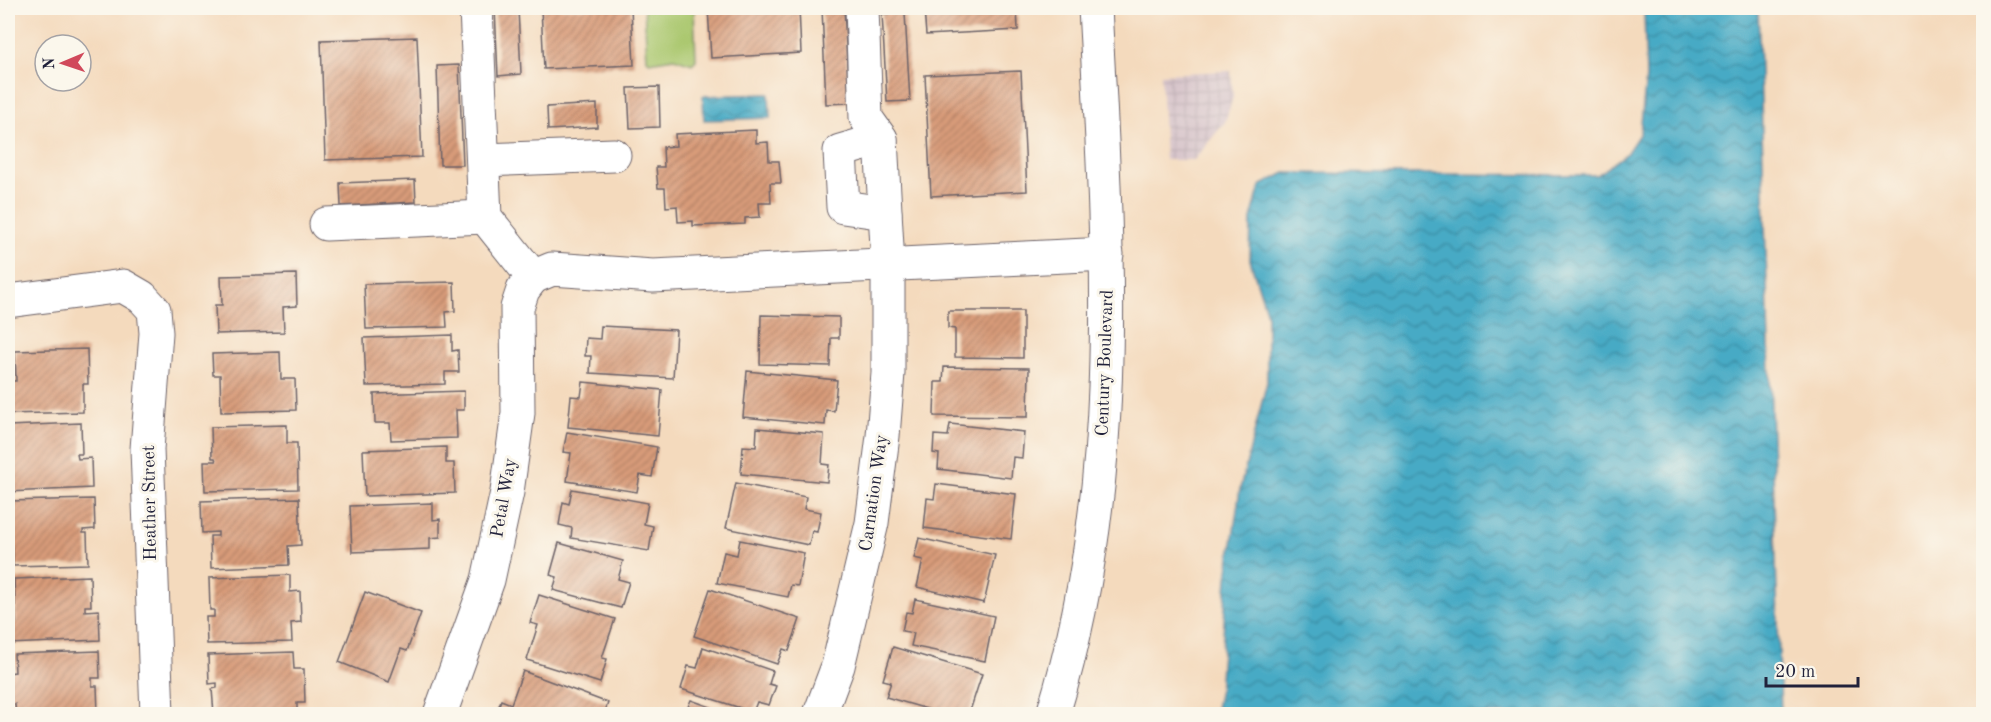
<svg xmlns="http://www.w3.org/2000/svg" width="1991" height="722" viewBox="0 0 1991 722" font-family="'Old Standard TT',serif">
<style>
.industrial{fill:url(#industrial-grid)}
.garden{fill:#abc86f;stroke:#667555;stroke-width:1.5}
.water{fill:url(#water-waves);stroke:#346680;stroke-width:1.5}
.building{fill:url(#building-hatch)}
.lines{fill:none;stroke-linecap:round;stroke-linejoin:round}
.minor-casing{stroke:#6c6268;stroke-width:35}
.minor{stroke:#fff;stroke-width:33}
.labels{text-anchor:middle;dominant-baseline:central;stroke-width:6;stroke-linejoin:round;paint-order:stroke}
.street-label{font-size:18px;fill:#22223b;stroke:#fbf7ec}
</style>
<defs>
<pattern id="industrial-grid" width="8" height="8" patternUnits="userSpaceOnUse" patternTransform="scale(1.5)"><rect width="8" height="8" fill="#d2bdc6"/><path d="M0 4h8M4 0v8" fill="none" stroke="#b4a2ab"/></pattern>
<pattern id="water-waves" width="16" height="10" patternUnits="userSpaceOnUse" patternTransform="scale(1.5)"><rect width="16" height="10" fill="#46aac5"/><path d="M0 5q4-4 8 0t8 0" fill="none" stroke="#3a8aa1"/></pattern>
<pattern id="building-hatch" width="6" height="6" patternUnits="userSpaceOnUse" patternTransform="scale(1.5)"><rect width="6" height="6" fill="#d89b79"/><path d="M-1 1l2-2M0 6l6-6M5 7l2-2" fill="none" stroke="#af7e64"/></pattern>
</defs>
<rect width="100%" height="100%" fill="#fbf7ec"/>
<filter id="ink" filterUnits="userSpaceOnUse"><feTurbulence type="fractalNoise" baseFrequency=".0167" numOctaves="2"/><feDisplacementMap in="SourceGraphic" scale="12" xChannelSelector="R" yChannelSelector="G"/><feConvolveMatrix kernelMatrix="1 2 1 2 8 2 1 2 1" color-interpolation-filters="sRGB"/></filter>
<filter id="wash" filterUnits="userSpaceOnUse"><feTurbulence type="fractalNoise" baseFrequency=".008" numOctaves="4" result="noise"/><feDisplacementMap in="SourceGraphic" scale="24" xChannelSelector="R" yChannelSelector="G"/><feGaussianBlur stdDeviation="1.35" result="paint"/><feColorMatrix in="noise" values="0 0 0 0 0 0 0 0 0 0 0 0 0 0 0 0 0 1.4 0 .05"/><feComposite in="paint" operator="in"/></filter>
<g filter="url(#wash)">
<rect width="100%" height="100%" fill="#f4dabd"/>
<!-- industrial -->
<path class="industrial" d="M1231,71L1233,97L1225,122L1194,160H1165L1161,74Z"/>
<!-- garden -->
<path class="garden" d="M644,8H694L696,60L692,64L674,58L649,62L647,59Z"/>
<!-- water -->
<g class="water">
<path d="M1644,8H1758L1781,714H1215L1219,694L1227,578L1240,489L1267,382V314L1250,260L1251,219L1260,186L1285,173L1597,175L1626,154L1640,133L1646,77Z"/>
<path d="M769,94L770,118L704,120L703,96Z"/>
</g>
<g id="blocks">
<!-- building -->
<g class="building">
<path d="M495,8H518L521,74L498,76Z"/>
<path d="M541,8H631L634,65L544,69Z"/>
<path d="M708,8H799L801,53L711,58Z"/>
<path d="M822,8H844L849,103L826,104Z"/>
<path d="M924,8H1017L1018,30L926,35Z"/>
<path d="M905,13L910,101L887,102L882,14Z"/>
<path d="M417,37L422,157L325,160L321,40Z"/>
<path d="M459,65L463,165H440L437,66Z"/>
<path d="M1021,71L1027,191L931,196L925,75Z"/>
<path d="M659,87L660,127L630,128L628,88Z"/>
<path d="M597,104V127L548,130L547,107Z"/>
<path d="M756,130V143L768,142L769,161H779L781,183H770L771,203H759L760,217L745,218V224L693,226V221L678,222L677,206L666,207L665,188H658L656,167H664L663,147L676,146L675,134Z"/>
<path d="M415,180L416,202L341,206L340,183Z"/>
<path d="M296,274L297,306L283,307L284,332L216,334L215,305H222L221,276Z"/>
<path d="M454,282L455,311L446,312L447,327L366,329L364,284Z"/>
<path d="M948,311H1023V358L955,357V329L948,328Z"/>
<path d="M761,315L839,317V338H831L830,366L760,364Z"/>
<path d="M601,326L676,330L673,378L590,373L591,356H585L586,338L600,339Z"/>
<path d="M452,335V351L458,350L459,372H445V384L366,386L364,338Z"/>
<path d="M87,349L88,384H83V412L8,414V381H16L15,351Z"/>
<path d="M280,352L281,379H295L296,410L221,412L220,375H213L212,354Z"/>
<path d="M944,367L1029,368L1028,417L934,416L935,382H943Z"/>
<path d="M747,371L837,380L834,411L826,410L825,425L743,417Z"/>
<path d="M583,382L662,390L658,436L568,427L571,396L581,397Z"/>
<path d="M464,391V410H456L457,438L391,440L390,423H375L374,394Z"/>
<path d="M81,423L82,454H77L78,459L91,458L92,488L8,492V426Z"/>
<path d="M950,424L1024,432L1022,458L1013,457L1011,478L938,469L939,454L933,453L934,435L948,436Z"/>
<path d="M287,425V443H297L298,489L205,491L204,461H216L215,458H212L211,427Z"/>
<path d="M757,428L824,434L822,464L829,465L827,482L741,474L743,446L756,447Z"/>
<path d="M567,432L657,447L652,477L640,475L637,492L567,481L571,453L563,452Z"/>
<path d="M446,447V463H454L455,493L365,496L363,450Z"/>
<path d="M736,483L806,497L804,509L821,512L817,532L812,531L809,545L726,528Z"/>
<path d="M936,484L1016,494L1011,539L924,528L927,498L934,499Z"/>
<path d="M572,489L648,503L644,524L653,526L649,551L571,538L572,528L559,525L563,502L569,504Z"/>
<path d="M299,498L301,545L288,546L289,565L211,568L210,536H218V532L202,533L201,501Z"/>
<path d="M94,499L95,529L83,530V533H87L88,564L13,566V548H8V501Z"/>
<path d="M433,503V520L440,519V537L430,538V549L352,552L350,506Z"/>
<path d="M919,538L995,555L984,603L917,587L923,560L914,558Z"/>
<path d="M740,540L804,553L798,586L791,585L788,597L717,583L724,552L737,555Z"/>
<path d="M559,543L623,561L618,579L629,582L621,608L553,590L557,577L550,575Z"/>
<path d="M290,575V592L300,591L301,622L291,623L292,642L207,644L206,617H214V610H210L209,578Z"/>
<path d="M90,576L91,606H85V611L99,610L100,640L8,644V622H16L14,579Z"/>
<path d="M710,589L800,619L789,651L783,649L777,664L694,636Z"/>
<path d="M365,592L421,613L407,651L401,649L389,682L339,662Z"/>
<path d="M539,595L615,619L602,658L607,659L600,683L527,660L538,625L530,623Z"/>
<path d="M915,599L994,616L985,661L911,646L914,633L902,631L906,612L912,613Z"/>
<path d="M703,647L773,671L769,684L776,686L769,705L757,702L753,712L681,689L688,666L697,668Z"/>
<path d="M893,647L982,674L969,714H944L886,697L891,682L883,680Z"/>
<path d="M99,651L100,678H92V686H97L98,714H16L15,704L8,705V673L15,672L14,654Z"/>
<path d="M293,652L294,669H304L305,703H297V714H214L212,689L217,688V683L209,684L208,655Z"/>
<path d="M523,671L608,703L604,714H496L501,700L511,704Z"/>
<path d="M691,700L730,714H685Z"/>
</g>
</g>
</g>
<g filter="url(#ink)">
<use href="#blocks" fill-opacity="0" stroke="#6c6268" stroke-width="1.5"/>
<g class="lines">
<defs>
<g id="minor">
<path d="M476,8L485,217L533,277"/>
<path d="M881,139L840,151L843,207L885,213"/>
<path d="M483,160L614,155"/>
<path d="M326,224L485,217"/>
<path d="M533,277L552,269L653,276L1107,254"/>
<path d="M8,301L123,286L142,297L154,310L156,333L147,449L157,714"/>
<path d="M440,714L488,580L507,492L518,413L517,308L523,290L533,277"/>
<path d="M820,714L838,666L872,523L883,436L888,373V265L881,139L866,118L862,8"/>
<path d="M1053,714C1125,480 1108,248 1095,8"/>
</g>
</defs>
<!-- minor casing -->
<use href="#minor" class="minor-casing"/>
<!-- minor -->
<use href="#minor" class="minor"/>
</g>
</g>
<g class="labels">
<!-- street labels -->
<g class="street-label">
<text transform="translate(1105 363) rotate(-88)">Century Boulevard</text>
<text transform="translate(874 493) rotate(-82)">Carnation Way</text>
<text transform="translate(504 498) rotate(-80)">Petal Way</text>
<text transform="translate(150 503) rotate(-91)">Heather Street</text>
</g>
</g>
<!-- margin -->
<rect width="1991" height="722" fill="none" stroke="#fbf7ec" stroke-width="30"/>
<!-- north arrow -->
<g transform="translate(63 63) rotate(268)"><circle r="28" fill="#fbf7ec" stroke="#a4a2a5" stroke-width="1.5"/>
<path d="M0-4.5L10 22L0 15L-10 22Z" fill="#d1495b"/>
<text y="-9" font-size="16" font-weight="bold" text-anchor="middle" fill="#22223b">N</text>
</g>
<!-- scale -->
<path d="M1766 677v9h92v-9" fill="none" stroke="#22223b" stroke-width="3"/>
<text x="1775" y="677" font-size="18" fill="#22223b" stroke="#fbf7ec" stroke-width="4.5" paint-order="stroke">20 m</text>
</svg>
